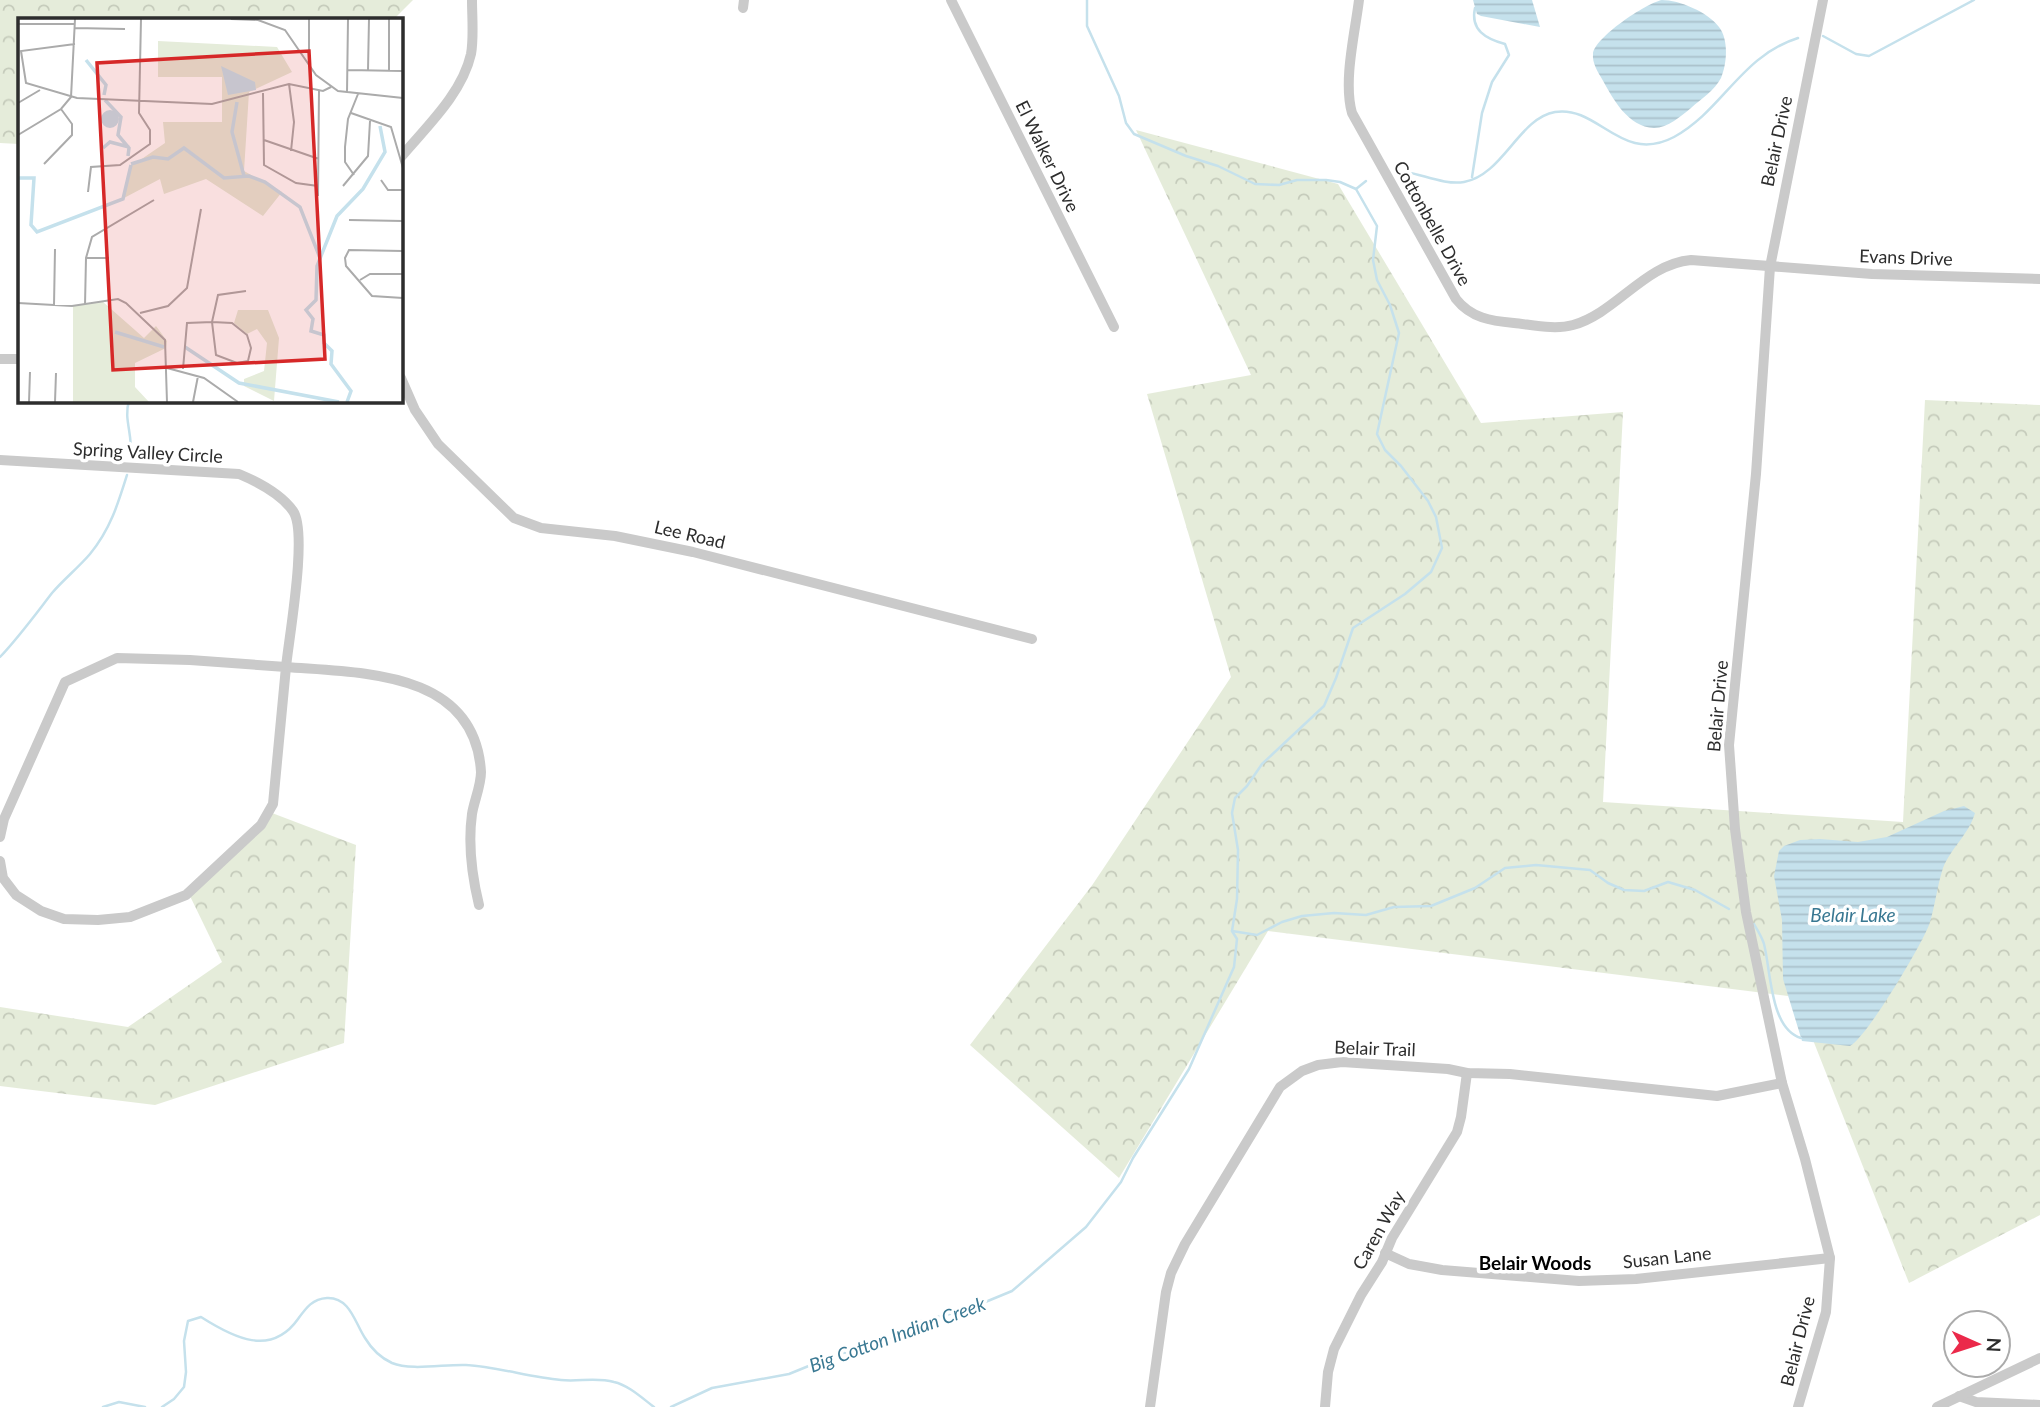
<svg xmlns="http://www.w3.org/2000/svg" width="2040" height="1407" viewBox="0 0 2040 1407" font-family="Lato,sans-serif">
<style>
.forest{fill:url(#forest-crowns)}
.water{fill:url(#water-rules)}
.lines{fill:none;stroke-linecap:round;stroke-linejoin:round}
.stream{stroke:#c5e1ec;stroke-width:2.5}
.minor{stroke:#cacaca;stroke-width:10}
.labels{text-anchor:middle;dominant-baseline:central;stroke-width:7;stroke-linejoin:round;paint-order:stroke}
.street-label{font-size:18px;fill:#2d2d2d;stroke:#fff}
.water-label{font-size:19px;font-style:italic;fill:#397892;stroke:#fff}
.neighbourhood-label{font-size:19px;font-weight:bold;fill:#000;stroke:#fff}
.inset-river{fill:none;stroke:#c5e1ec;stroke-width:3.5}
.inset-road{fill:none;stroke:#ababab;stroke-width:2}
.view{fill:#d62828;fill-opacity:0.15;stroke:#d62828;stroke-width:3.5}
.inset-edge{fill:none;stroke:#2d2d2d;stroke-width:3.5}
</style>
<defs>
<pattern id="forest-crowns" width="20" height="18" patternUnits="userSpaceOnUse" patternTransform="scale(1.75)"><rect width="20" height="18" fill="#e5ecda"/><path d="M2 6a3 3 0 1 1 6 0M12 15a3 3 0 1 1 6 0" fill="none" stroke="#c5cbbb"/></pattern>
<pattern id="water-rules" width="6" height="5" patternUnits="userSpaceOnUse" patternTransform="scale(1.75)"><rect width="6" height="5" fill="#c5e1ec"/><path d="M0 2.5h6" fill="none" stroke="#aac1cb"/></pattern>
</defs>
<rect width="100%" height="100%" fill="#fff"/>
<!-- forest -->
<g class="forest">
<path d="M0,0H413L394,19H19V144L0,143Z"/>
<path d="M1136,130L1338,184L1481,423L1623,412L1603,802L1903,822L1925,400L2040,405V1215L1909,1283L1796,997L1268,931L1119,1178L970,1045L1093,884L1231,677L1147,394L1251,375Z"/>
<path d="M272,813L356,845L344,1043L155,1105L0,1086V1007L128,1027L222,962L189,894Z"/>
</g>
<!-- water -->
<g class="water">
<path d="M1473,0H1532L1540,27L1481,16L1477,14Z"/>
<path d="M1662,0C1679,0 1708,12 1719,27C1729,40 1727,64 1721,78C1715,90 1701,99 1691,108C1681,116 1668,128 1654,128C1628,127 1613,99 1602,79C1598,72 1592,63 1593,54C1594,38 1646,3 1662,0Z"/>
<path d="M1964,806L1975,813C1969,834 1951,848 1943,868C1937,886 1935,907 1929,925C1921,946 1867,1037 1850,1046L1802,1041L1783,979L1782,920L1774,876L1779,851L1784,846L1800,840L1820,839L1858,842L1887,837L1944,811Z"/>
</g>
<g class="lines">
<!-- stream -->
<g class="stream">
<path d="M1823,36L1856,54L1869,56L1974,0"/>
<path d="M1406,172C1424,175 1445,185 1464,182C1503,175 1519,118 1555,112C1599,105 1621,165 1674,137C1723,110 1741,56 1798,38"/>
<path d="M1472,177L1482,113L1492,82L1509,55L1505,44C1486,39 1470,30 1475,8"/>
<path d="M1356,189L1366,181"/>
<path d="M129,401C123,419 134,437 130,456"/>
<path d="M0,657C19,637 35,615 52,593C64,579 78,568 90,554C110,530 118,504 127,475"/>
<path d="M1754,924C1758,931 1762,937 1764,944C1771,971 1770,1029 1801,1038"/>
<path d="M1232,931L1257,935L1282,922L1302,916L1334,913L1366,915L1394,907L1431,906L1475,888L1505,868L1536,865L1590,870L1608,883L1624,890L1644,891L1668,882L1695,890L1729,909"/>
<path d="M103,1407L119,1402L145,1407"/>
<path d="M162,1407L174,1399L184,1387L186,1372L184,1341L188,1321L201,1317C234,1338 271,1357 298,1319C306,1308 312,1299 327,1298C350,1297 355,1323 365,1338C371,1348 381,1358 392,1363C411,1371 445,1364 466,1365C498,1367 529,1377 561,1380C578,1382 596,1377 614,1382C628,1385 642,1398 654,1407"/>
<path d="M671,1407L712,1388L789,1374L838,1354L874,1347L921,1321L966,1310L1012,1291L1086,1227L1121,1182L1133,1158L1189,1069L1234,967L1237,939L1232,931L1237,899L1238,850L1232,813L1235,798L1247,786L1262,764L1324,706L1336,678L1353,628L1405,594L1431,572L1442,548L1436,517L1428,501L1401,466L1385,450L1377,434L1399,333L1390,305L1377,280L1373,260L1377,226L1356,189L1340,182L1326,180H1297L1279,185L1255,184L1218,166L1186,156L1134,134L1126,123L1119,96L1087,26V0"/>
</g>
<!-- minor -->
<g class="minor">
<path d="M951,0L1114,327"/>
<path d="M1359,0C1355,33 1343,81 1352,113L1456,299C1471,318 1491,321 1514,323C1533,325 1555,330 1573,325C1616,313 1645,264 1691,260L1872,274L2040,279"/>
<path d="M743,8L744,0"/>
<path d="M401,157C426,127 462,94 471,54C474,38 472,17 472,0"/>
<path d="M0,359H19"/>
<path d="M401,378L415,410L438,444L514,518L541,528L615,536L693,552L1032,639"/>
<path d="M0,460L239,474C258,482 281,494 293,511C308,532 289,637 286,667C361,673 475,670 481,772C481,786 474,801 472,814C468,843 472,876 479,905"/>
<path d="M0,837L4,819L65,682L117,658L190,660L286,667L273,804L261,825L186,895L130,917L98,920L64,919L41,911L16,895L3,878L0,861"/>
<path d="M1385,1253L1409,1264L1442,1270L1579,1281L1636,1279L1830,1258"/>
<path d="M1959,1396L1976,1402L2040,1405"/>
<path d="M1150,1407L1166,1292L1171,1273L1185,1244L1280,1087L1302,1071L1318,1065L1342,1062L1448,1069L1467,1073L1510,1074L1717,1096L1782,1083"/>
<path d="M1325,1407L1328,1372L1334,1349L1361,1295L1382,1262L1392,1238L1457,1132L1461,1117L1467,1073"/>
<path d="M1798,1407L1826,1312L1830,1258L1805,1159L1782,1083L1746,912L1735,829L1729,745L1756,474L1770,267L1823,0"/>
<path d="M1937,1407L2040,1358"/>
</g>
</g>
<g class="labels">
<!-- street labels -->
<g class="street-label">
<text transform="translate(1776 141) rotate(-78)">Belair Drive</text>
<text transform="translate(1048 156) rotate(64)">El Walker Drive</text>
<text transform="translate(1433 223) rotate(61)">Cottonbelle Drive</text>
<text transform="translate(1906 257) rotate(2)">Evans Drive</text>
<text transform="translate(148 452) rotate(3)">Spring Valley Circle</text>
<text transform="translate(690 534) rotate(13)">Lee Road</text>
<text transform="translate(1717 706) rotate(-85)">Belair Drive</text>
<text transform="translate(1375 1048) rotate(2)">Belair Trail</text>
<text transform="translate(1378 1230) rotate(-61)">Caren Way</text>
<text transform="translate(1667 1257) rotate(-6)">Susan Lane</text>
<text transform="translate(1797 1341) rotate(-76)">Belair Drive</text>
</g>
<!-- water labels -->
<g class="water-label">
<text x="1853" y="914">Belair Lake</text>
<text transform="translate(897 1334) rotate(-20)">Big Cotton Indian Creek</text>
</g>
<!-- neighbourhood labels -->
<g class="neighbourhood-label">
<text x="1535" y="1262">Belair Woods</text>
</g>
</g>
<!-- overview -->
<g transform="translate(18 18)">
<rect width="385" height="385" fill="#fff"/>
<path d="M140,23L259,29L274,54L231,74L226,153L264,174L245,198L188,161L146,176L142,161L106,180L112,149L147,125L145,104H204V59H140ZM84,283L126,320L138,308L149,323L148,330L117,345V369L131,384H55V288ZM220,292H250L261,320L256,383L226,368V361L246,353L249,325L239,311L229,316L216,305Z" fill="#e5ecda"/>
<path d="M203,48L237,64L238,72L210,77ZM83 101a9 9 0 1 1 18 0a9 9 0 1 1-18 0Z" fill="#c5e1ec"/>
<path class="inset-river" d="M68,42L88,67L86,77M87,82L103,99L100,117L111,130L110,138M219,84L214,114L226,158M85,130L92,124L111,129M113,146L135,139L150,141L166,130L206,160L231,158L247,164L282,189L302,240M0,160H16L13,207L19,214L105,181L113,147M97,314L146,329M167,329L221,365L321,384M329,384L333,373L313,346L314,333L306,325V317L293,313L295,301L288,292L298,282L299,248L319,198L345,171L367,134L362,108"/>
<path class="inset-road" d="M213,1L240,2L267,12L298,57L320,73L385,80M0,6H57M57,10L107,11M57,26L3,33L8,65L59,80L194,86L271,66L305,73L313,69M291,45V1M330,52L385,53M350,52L351,1M371,52V1M271,66L276,104L273,133M245,75L246,147L278,165L300,168M329,75L330,1M0,85L22,72M333,95L373,109L385,150M0,117L43,91L53,79L57,1M246,122L301,141M26,146L54,117V106L43,91M336,157L327,144V129L330,101L340,76M363,162L370,172H385M325,168L350,138L352,103M70,174L73,149L102,147L132,126V112L121,95L123,1M300,178L301,72M331,202L385,203M385,233L331,232L327,240L328,248L354,278L385,280M68,240H91M342,262L352,256H385M0,285L54,288L100,281L108,285L147,322L149,384M67,287L68,240L74,219L136,182M36,288L37,231M122,295L150,288L169,270L183,191M194,304L214,305L229,317L233,330L230,343L219,345L198,337ZM149,350L186,360L220,384M165,351L169,305L194,304L200,277L228,273M11,384L12,354M37,384L38,355M175,384L180,358"/>
<path class="view" d="M291,33L307,341L95,352L79,45Z"/>
<rect width="385" height="385" class="inset-edge"/>
</g>
<!-- north arrow -->
<g transform="translate(1977 1344) rotate(93)"><circle r="33" fill="#ffffff" stroke="#ababab" stroke-width="2"/>
<path d="M0-5L12 26L0 18L-12 26Z" fill="#eb294a"/>
<text y="-10" font-size="19" font-weight="bold" text-anchor="middle" fill="#2d2d2d">N</text>
</g>
</svg>
